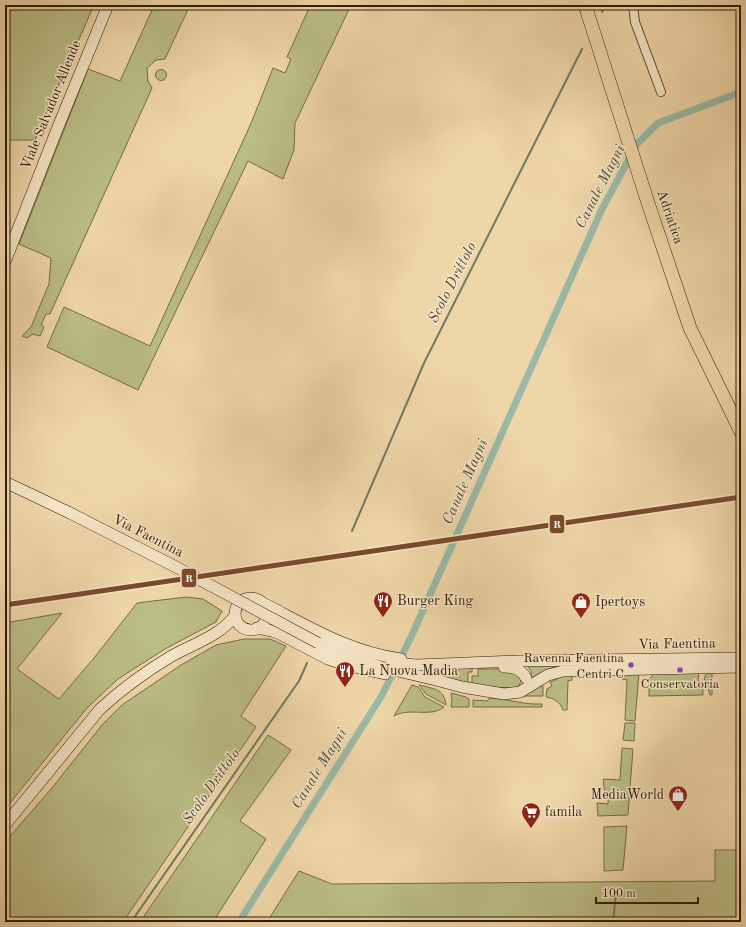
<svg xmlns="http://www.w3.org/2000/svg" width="746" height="927" viewBox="0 0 746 927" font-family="'Old Standard TT',serif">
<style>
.green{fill:#bbbd86;stroke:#746c44}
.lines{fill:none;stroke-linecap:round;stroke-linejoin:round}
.stream{stroke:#6f7a64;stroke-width:2}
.canal{stroke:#9ab9a6;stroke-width:7}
.minor-casing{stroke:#5e4a2c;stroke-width:10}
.secondary-casing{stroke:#2e1c02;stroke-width:12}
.trunk-casing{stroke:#2e1c02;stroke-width:14}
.minor{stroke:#f5e4c6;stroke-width:8}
.secondary{stroke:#f5e4c6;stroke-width:11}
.trunk{stroke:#efd6a8;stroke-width:13}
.secondary-bridge-casing{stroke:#2e1c02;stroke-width:12;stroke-linecap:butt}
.secondary-bridge{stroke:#f5e4c6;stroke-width:11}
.rail-1-casing{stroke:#f5e4c6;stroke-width:8}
.rail-1{stroke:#7a4b2a;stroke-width:5}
.bus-dot{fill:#8e44ad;stroke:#f5e4c6;stroke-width:1.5}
.labels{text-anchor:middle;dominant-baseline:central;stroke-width:3;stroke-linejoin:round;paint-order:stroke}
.bus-label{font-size:13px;fill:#2e1c02;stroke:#f5e4c6;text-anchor:end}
.street-label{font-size:14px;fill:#2e1c02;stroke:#f5e4c6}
.poi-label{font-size:14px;fill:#2e1c02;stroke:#f5e4c6;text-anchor:start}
.water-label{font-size:15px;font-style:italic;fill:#4e4b33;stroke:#f5e4c6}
.line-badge{stroke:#f5e4c6;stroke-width:1.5}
.badge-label{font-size:11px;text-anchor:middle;font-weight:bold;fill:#fff}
</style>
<rect width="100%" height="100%" fill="#efd6a8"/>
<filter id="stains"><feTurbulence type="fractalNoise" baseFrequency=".005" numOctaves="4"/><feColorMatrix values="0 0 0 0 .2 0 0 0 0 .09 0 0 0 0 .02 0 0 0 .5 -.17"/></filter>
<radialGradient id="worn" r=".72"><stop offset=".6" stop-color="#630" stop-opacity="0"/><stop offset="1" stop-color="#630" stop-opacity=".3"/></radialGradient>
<!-- green -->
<g class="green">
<path d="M5,5H94L35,140H5Z"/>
<path d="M142,5H190L165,59L156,60L147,68L148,81L152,88L50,314H46L41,325L44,327L40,336L33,334L27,338L22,336L31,327L49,284L51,258L19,244L88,69L120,81L152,10Z"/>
<path d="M315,5H351L295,123L294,150L283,179L248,161L138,390L47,347L64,307L150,346L252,121L273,68L285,73L291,59L287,57L309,8L313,10Z"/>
<circle cx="161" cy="75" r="5.5"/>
<path d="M186,597L203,599L222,611L216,622L165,649L118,679L87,708L5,809V623L62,613L17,669L59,699L94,658L137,603Z"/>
<path d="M244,639H270L286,646L241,716L256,727L123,922H5V842L52,788L102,725L122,705L181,665L216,645Z"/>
<path d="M527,665H563C550,668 541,672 531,679V671Z"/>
<path d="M403,668H472V672H468V685Z"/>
<path d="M478,669H507L521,677C521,683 520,686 515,688L488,687L472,685V676H478Z"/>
<path d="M712,671V695H710L707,684L704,679L707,672Z"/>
<path d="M639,672L635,721L625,720L627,680L622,679L626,674Z"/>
<path d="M699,673L698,680L703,688V695L649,696V679L654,674Z"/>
<path d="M559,675L572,676V680L568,681L567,710H563C560,702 554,698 546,697L547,689L552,686L550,682L557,679Z"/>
<path d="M412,685L418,687L425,697L444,707C431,718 409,707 394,716Z"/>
<path d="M419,685C433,689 444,688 446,705L426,694Z"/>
<path d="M543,686V696H522L534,687Z"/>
<path d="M451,693L466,697L469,699V707H451L452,699Z"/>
<path d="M490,698C508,699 524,705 542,704V707H473V700L487,701Z"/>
<path d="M625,723H635L634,741L623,740Z"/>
<path d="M268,735L291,750L240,821L266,839L213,922H140Z"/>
<path d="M622,748L633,749L628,815L598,816L597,803L608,804V794H605L603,779L620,780Z"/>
<path d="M627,826L623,870L604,871V827Z"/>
<path d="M715,850H741V922H267L299,871L332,884L715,881Z"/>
</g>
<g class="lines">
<!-- stream -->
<g class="stream">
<path d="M602,12L606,5"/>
<path d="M352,531L424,363L582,49"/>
<path d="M131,922L299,681L307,663"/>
<path d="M613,922L616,892"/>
</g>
<!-- canal -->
<path class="canal" d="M239,922L381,697L412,635L602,209L637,144L658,123L741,92"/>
<defs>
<path id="minor" d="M633,5L635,22L661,92"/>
<g id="secondary">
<path d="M5,262L58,127L108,5"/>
<path d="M5,482L70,513"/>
<circle cx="251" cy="614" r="16"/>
<path d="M263,603C310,627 347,651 401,659"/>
<path d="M257,628L272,631L280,634L328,659L346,665L385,674"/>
<path d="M318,643L340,653L381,667L436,680L462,687L504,694L520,692L548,675L563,671L741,667"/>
<path d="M392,663L417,665L518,661L741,658"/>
<path d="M504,667C514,667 521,669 526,678"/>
<path d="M5,825L100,709C122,689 145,672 170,657C193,644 218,637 235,616"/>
</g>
<path id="trunk" d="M585,5L648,203L690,328L741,432"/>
</defs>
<!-- minor casing -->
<use href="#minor" class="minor-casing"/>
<!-- secondary casing -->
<use href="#secondary" class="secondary-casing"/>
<!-- trunk casing -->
<use href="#trunk" class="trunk-casing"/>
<!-- minor -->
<use href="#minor" class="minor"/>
<!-- secondary -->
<use href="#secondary" class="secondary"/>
<!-- trunk -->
<use href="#trunk" class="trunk"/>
<defs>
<path id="secondary-bridge" d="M70,513L176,567L318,643"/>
</defs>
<!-- secondary-bridge casing -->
<use href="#secondary-bridge" class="secondary-bridge-casing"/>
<!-- secondary-bridge -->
<use href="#secondary-bridge" class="secondary-bridge"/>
<defs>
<path id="rail-1" d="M5,605L741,497"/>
</defs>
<!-- rail-1 casing -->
<use href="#rail-1" class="rail-1-casing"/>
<!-- rail-1 -->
<use href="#rail-1" class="rail-1"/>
</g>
<!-- icons -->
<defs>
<symbol id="restaurant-pin" viewBox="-11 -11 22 30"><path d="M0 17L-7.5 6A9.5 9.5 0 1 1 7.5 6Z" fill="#8f2418" stroke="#f5e4c6"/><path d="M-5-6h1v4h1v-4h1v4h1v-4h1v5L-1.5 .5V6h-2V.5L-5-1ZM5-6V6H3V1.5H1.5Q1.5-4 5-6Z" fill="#fff"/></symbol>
<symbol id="shop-pin" viewBox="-11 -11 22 30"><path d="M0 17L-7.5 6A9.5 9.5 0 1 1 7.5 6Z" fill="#8f2418" stroke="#f5e4c6"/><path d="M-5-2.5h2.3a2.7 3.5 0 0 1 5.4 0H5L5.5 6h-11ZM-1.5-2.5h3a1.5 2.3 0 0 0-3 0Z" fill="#fff"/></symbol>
<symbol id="supermarket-pin" viewBox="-11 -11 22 30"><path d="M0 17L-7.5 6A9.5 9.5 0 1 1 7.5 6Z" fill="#8f2418" stroke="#f5e4c6"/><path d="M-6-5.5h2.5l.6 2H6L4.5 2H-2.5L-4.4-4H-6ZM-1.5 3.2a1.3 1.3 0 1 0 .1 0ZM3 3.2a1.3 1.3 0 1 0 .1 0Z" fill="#fff"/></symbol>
</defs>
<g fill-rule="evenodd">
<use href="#restaurant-pin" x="372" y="590" width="22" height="30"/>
<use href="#shop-pin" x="570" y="591" width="22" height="30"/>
<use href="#restaurant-pin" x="334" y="660" width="22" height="30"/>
<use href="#shop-pin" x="667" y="784" width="22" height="30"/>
<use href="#supermarket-pin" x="520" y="801" width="22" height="30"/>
</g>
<!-- markers -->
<g class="bus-dot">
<circle cx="631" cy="665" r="3.5"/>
<circle cx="680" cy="670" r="3.5"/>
</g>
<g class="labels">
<!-- bus labels -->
<g class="bus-label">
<text x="624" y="658">Ravenna Faentina<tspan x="624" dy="16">Centri C</tspan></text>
<text x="680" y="684" text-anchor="middle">Conservatoria</text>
</g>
<!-- street labels -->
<g class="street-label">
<text transform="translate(51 105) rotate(-68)">Viale Salvador Allende</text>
<text transform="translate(670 217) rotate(71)">Adriatica</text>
<text transform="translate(148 536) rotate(27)">Via Faentina</text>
<text transform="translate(677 644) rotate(-1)">Via Faentina</text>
</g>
<!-- poi labels -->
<g class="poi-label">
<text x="397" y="601">Burger King</text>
<text x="595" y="602">Ipertoys</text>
<text x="359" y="671">La Nuova Madia</text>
<text x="664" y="795" text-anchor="end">MediaWorld</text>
<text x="545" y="812">famila</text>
</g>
<!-- water labels -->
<g class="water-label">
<text transform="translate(601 187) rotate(-63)">Canale Magni</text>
<text transform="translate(453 283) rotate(-63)">Scolo Drittolo</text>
<text transform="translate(466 482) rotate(-66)">Canale Magni</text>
<text transform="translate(320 769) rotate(-58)">Canale Magni</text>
<text transform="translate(212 787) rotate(-55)">Scolo Drittolo</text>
</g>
</g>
<g class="line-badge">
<rect x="549" y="514" width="16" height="20" rx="4" fill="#7a4b2a"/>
<rect x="181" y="568" width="16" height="20" rx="4" fill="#7a4b2a"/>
</g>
<g class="badge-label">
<text x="557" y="528">R</text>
<text x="189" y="582">R</text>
</g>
<!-- margin -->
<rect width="746" height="927" fill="none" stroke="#efd6a8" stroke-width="20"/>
<rect x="6" y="6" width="734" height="915" fill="none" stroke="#2e1c02" stroke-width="2"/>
<rect x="10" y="10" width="726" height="907" fill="none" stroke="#2e1c02"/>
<!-- scale -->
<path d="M596 897v6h102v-6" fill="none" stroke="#2e1c02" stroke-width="2"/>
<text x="602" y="897" font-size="12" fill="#2e1c02" stroke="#f5e4c6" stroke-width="3" paint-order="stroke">100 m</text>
<rect width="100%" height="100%" filter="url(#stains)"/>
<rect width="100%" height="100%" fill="url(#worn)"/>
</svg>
